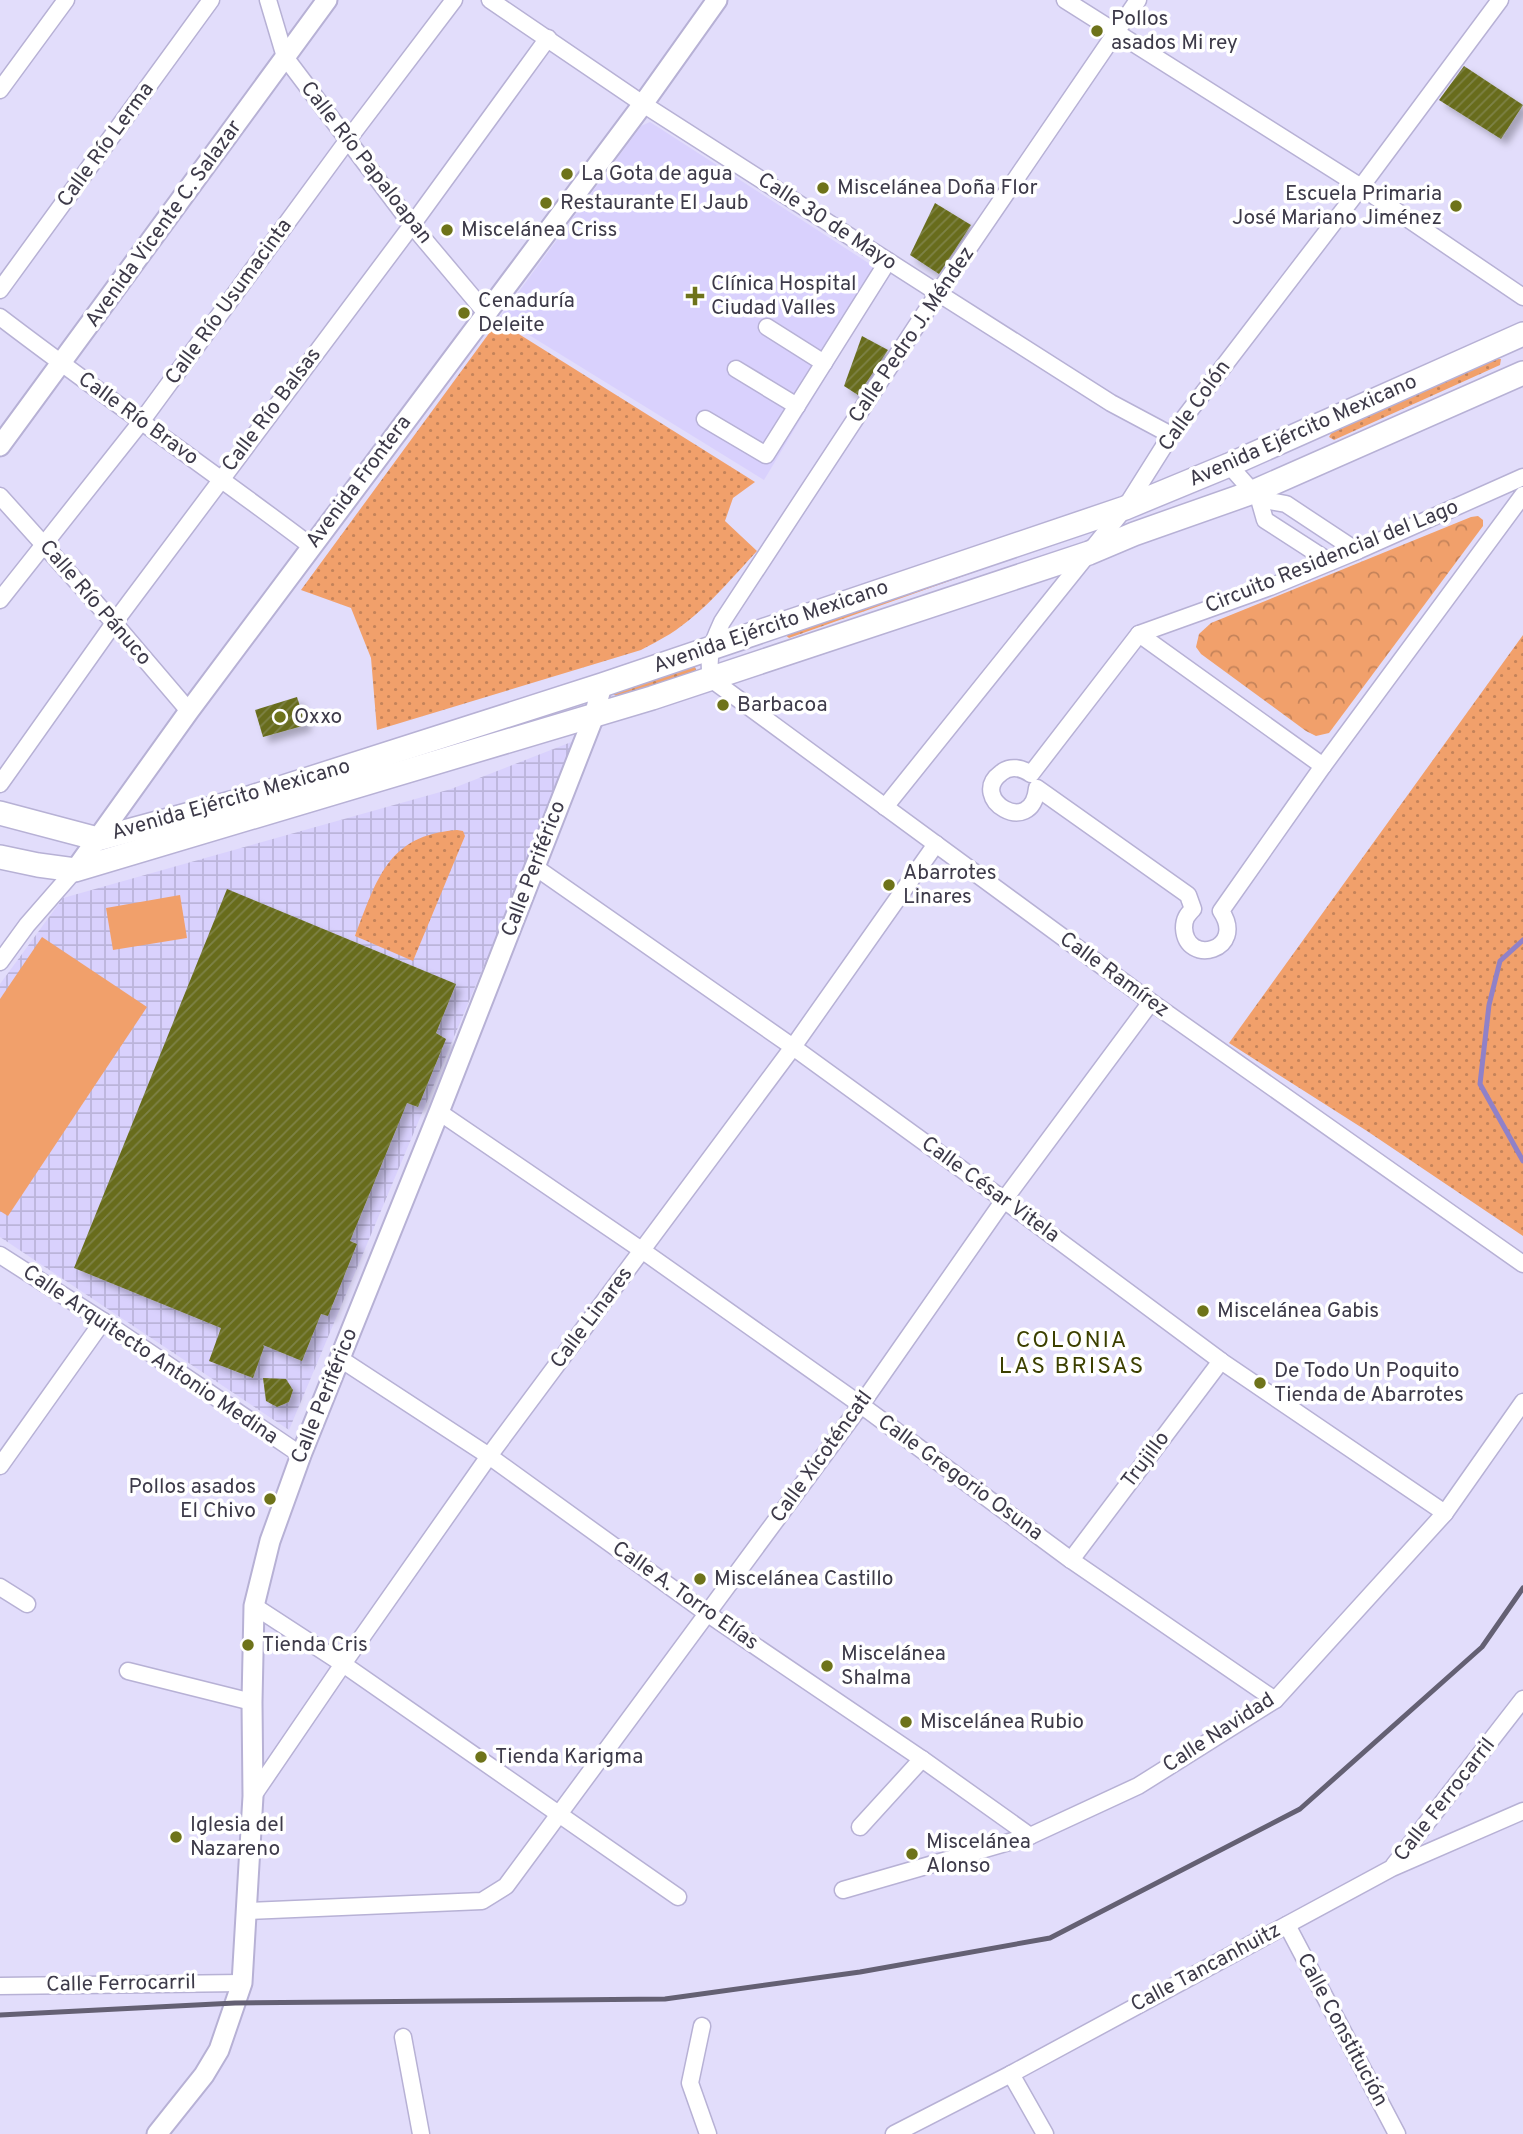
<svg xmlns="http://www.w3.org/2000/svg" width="1523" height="2134" viewBox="0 0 1523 2134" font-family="Overpass,sans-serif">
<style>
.built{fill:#d9d1fd}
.industrial{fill:url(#industrial-grid)}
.grass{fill:url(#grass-dots)}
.park{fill:url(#park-crowns)}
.pitch{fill:#f1a06b}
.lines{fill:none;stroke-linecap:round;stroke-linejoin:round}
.stream{stroke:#9081c8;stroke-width:5}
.building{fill:url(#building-hatch);filter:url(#shadow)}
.minor-casing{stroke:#b7b1d5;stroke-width:19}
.tertiary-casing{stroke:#b7b1d5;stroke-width:23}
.secondary-casing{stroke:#b7b1d5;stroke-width:26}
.minor{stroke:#fff;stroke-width:16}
.tertiary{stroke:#fff;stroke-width:19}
.secondary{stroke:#fff;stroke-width:23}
.rail{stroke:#646073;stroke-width:5}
.poi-dot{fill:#6e731a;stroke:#fff;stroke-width:2.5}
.labels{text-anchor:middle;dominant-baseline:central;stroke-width:7;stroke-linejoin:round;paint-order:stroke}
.poi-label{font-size:21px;fill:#3d3a49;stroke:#fff;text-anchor:start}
.street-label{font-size:21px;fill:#3d3a49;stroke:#fff}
.neighbourhood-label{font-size:23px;letter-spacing:2px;fill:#3c4000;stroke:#fff}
</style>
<defs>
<pattern id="industrial-grid" width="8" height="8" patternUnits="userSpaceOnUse" patternTransform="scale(1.75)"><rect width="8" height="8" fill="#d9d1fd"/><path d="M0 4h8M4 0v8" fill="none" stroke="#bbb4da"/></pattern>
<pattern id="grass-dots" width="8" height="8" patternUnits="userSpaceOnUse" patternTransform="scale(1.75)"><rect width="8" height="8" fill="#f1a06b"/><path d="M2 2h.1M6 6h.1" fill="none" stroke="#c4835a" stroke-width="1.8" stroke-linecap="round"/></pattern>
<pattern id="park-crowns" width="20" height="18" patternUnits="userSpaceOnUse" patternTransform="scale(1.75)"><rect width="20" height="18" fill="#f1a06b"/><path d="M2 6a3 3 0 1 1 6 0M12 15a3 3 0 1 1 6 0" fill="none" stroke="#c4835a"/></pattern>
<pattern id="building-hatch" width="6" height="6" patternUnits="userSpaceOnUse" patternTransform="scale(1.75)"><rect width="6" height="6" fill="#676c1d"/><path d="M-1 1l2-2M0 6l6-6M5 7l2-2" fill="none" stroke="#7e8248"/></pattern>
<filter id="shadow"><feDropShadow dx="6" dy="6" stdDeviation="3.5" flood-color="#0004"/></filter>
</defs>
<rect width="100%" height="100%" fill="#e2ddfb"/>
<!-- built -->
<path class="built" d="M650,122L887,275L764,480L500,317L641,126Z"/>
<!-- industrial -->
<path class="industrial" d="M579,739L289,1430L0,1237V984L63,898L451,789Z"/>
<!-- grass -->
<g class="grass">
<path d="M498,321L755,482L733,498L725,521L757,551C730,580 703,613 670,634C660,640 650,645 641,650L377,730L371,658L351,608L301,590Z"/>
<path d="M1497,359H1501L1500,365L1334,440L1329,437L1332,432Z"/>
<path d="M1016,555L1014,558L789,638L784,634Z"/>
<path d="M1523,635V1236L1367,1131L1229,1043Z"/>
<path d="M691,667H695L696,670L694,673L618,697L613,694V691Z"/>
<path d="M457,830L463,831L465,836L413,961L355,936C377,880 387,835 457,830Z"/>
</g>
<!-- park -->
<path class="park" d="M1478,516L1483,520V526L1329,733L1316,736L1306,731L1201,654L1196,647L1199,634L1211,623L1471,517Z"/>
<!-- pitch -->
<g class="pitch">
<path d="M180,895L187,938L113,950L106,908Z"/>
<path d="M42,937L147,1007L8,1216L0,1211V999Z"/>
</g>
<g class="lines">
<!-- stream -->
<path class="stream" d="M1523,940L1500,961L1489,1005L1480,1084L1523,1161"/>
</g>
<!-- building -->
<g class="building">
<path d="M1464,66L1523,105L1501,139L1439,100Z"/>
<path d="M935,203L971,225L939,274L910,255Z"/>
<path d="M862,336L888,350L858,395L844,386Z"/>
<path d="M297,697L306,725L263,737L255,710Z"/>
<path d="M227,889L456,984L436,1033L446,1039L418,1107L407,1103L350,1241L357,1244L328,1316L321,1314L302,1361L263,1345L264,1347L253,1378L209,1361L221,1328L74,1268Z"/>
<path d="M263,1378L286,1379L293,1390L289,1402L277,1407L266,1401Z"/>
</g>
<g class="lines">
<defs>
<g id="minor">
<path d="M268,0L285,57L412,225L486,313"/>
<path d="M490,0L643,104L938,293L1111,403L1171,435"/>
<path d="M1065,0L1361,187L1523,297"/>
<path d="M1138,0L938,293L722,622C712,644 707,654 711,679L1151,1002L1523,1264"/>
<path d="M0,90L66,0"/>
<path d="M0,290L211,0"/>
<path d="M0,317C102,395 208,468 311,546"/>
<path d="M767,327L824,363"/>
<path d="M736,369L797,406"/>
<path d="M705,419L766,455L888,261"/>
<path d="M1229,465L1259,499L1265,520L1330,562"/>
<path d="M1523,477L1357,551L1270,587L1139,634L1031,774C1022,768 1010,765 1001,773C967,798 1032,839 1037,788L1188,895L1193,909C1187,915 1184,919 1184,928C1186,967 1247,950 1221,911L1323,766L1523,495"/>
<path d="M0,496L114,623L189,711"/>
<path d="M1259,499L1286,504L1357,551"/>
<path d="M0,600L141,422L347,141L454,0"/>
<path d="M1139,634L1323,766"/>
<path d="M0,784L114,623L412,225L548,38"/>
<path d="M885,807L1125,508L1171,435L1361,187L1500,0"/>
<path d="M535,867L793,1047L1004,1200L1221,1361L1445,1513"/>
<path d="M0,962L27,925L75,870"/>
<path d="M439,1112L643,1251L861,1405L1071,1560L1275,1700"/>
<path d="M0,1255L103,1321L301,1455"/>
<path d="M339,1358L489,1456L708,1614L922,1759L1030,1836"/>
<path d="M0,1466L103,1321"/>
<path d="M1071,1560L1221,1361"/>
<path d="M0,1587L27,1604"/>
<path d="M254,1606L343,1664L678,1897"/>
<path d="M128,1671L252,1702"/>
<path d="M253,1796L343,1664L489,1456L793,1047L936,844"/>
<path d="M860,1827L922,1759"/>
<path d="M1394,1865L1523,1699"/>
<path d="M843,1890L1030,1836L1138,1786L1275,1700L1445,1513L1523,1402"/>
<path d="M247,1911L482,1901L506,1886L861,1405L1004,1200L1151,1002"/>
<path d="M1287,1925L1397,2134"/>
<path d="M0,1986L242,1983"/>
<path d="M702,2026L690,2083L708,2134"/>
<path d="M403,2037L421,2134"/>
<path d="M1011,2074L1045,2134"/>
<path d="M894,2134L1011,2074L1392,1868L1523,1811"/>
</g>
<g id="tertiary">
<path d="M0,446L327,0"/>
<path d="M75,870L189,711L643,104L717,0"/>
<path d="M157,2134L204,2075L219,2050L242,1983L253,1796L252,1702L254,1606L270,1541L301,1455L439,1112L594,716L602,685"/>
</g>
<g id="secondary">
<path d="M0,813L98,839L249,798L602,685L1125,508L1229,465L1523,334"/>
<path d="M0,857L38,865L75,870L652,698L1089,553L1134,534L1253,492L1523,373"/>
</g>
</defs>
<!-- minor casing -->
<use href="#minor" class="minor-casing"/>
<!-- tertiary casing -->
<use href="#tertiary" class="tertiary-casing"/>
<!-- secondary casing -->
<use href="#secondary" class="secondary-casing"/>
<!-- minor -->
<use href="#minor" class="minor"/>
<!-- tertiary -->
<use href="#tertiary" class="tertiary"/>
<!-- secondary -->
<use href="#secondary" class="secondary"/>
<!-- rail -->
<path class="rail" d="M0,2015L235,2003L665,1999L860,1972L1050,1938L1300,1809L1482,1647L1523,1588"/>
</g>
<!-- markers -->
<g class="poi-dot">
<circle cx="1097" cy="31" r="7"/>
<circle cx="567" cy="174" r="7"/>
<circle cx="823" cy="188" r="7"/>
<circle cx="546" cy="203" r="7"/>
<circle cx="1456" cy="206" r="7"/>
<circle cx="447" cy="230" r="7"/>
<path d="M691.5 285.5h7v7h7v7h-7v7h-7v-7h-7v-7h7z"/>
<circle cx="464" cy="313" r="7"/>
<circle cx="723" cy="705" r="7"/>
<circle cx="280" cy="717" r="7"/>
<circle cx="889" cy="885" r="7"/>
<circle cx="1203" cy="1311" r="7"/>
<circle cx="1260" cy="1383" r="7"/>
<circle cx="270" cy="1499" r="7"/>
<circle cx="700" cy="1579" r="7"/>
<circle cx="248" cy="1645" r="7"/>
<circle cx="827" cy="1666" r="7"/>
<circle cx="906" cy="1722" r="7"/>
<circle cx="481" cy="1757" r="7"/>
<circle cx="176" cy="1837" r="7"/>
<circle cx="912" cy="1854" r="7"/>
</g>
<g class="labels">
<!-- poi labels -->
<g class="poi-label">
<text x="1111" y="19">Pollos<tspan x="1111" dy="24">asados Mi rey</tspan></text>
<text x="581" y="174">La Gota de agua</text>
<text x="837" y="188">Miscelánea Doña Flor</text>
<text x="1442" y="194" text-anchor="end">Escuela Primaria<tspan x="1442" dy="24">José Mariano Jiménez</tspan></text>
<text x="560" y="203">Restaurante El Jaub</text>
<text x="461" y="230">Miscelánea Criss</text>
<text x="711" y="284">Clínica Hospital<tspan x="711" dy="24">Ciudad Valles</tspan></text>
<text x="478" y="301">Cenaduría<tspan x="478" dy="24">Deleite</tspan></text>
<text x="737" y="705">Barbacoa</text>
<text x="294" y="717">Oxxo</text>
<text x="903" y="873">Abarrotes<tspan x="903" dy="24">Linares</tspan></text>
<text x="1217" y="1311">Miscelánea Gabis</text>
<text x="1274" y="1371">De Todo Un Poquito<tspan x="1274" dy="24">Tienda de Abarrotes</tspan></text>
<text x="256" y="1487" text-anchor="end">Pollos asados<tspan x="256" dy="24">El Chivo</tspan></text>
<text x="714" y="1579">Miscelánea Castillo</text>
<text x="262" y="1645">Tienda Cris</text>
<text x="841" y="1654">Miscelánea<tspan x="841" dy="24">Shalma</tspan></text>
<text x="920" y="1722">Miscelánea Rubio</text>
<text x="495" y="1757">Tienda Karigma</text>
<text x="190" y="1825">Iglesia del<tspan x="190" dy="24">Nazareno</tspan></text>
<text x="926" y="1842">Miscelánea<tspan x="926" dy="24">Alonso</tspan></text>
</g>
<!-- street labels -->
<g class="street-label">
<text transform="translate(106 145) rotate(-54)">Calle Río Lerma</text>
<text transform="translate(366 163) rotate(52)">Calle Río Papaloapan</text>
<text transform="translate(827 222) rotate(33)">Calle 30 de Mayo</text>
<text transform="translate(164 224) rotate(-54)">Avenida Vicente C. Salazar</text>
<text transform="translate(229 302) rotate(-54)">Calle Río Usumacinta</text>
<text transform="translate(912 335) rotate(-56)">Calle Pedro J. Méndez</text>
<text transform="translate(1195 406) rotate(-54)">Calle Colón</text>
<text transform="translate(272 410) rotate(-53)">Calle Río Balsas</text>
<text transform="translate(138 419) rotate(36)">Calle Río Bravo</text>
<text transform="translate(1303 431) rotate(-24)">Avenida Ejército Mexicano</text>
<text transform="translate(359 482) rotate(-53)">Avenida Frontera</text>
<text transform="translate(1332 557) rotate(-22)">Circuito Residencial del Lago</text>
<text transform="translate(95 603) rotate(49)">Calle Río Pánuco</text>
<text transform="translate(771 627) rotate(-19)">Avenida Ejército Mexicano</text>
<text transform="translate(231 800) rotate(-16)">Avenida Ejército Mexicano</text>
<text transform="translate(534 869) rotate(-69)">Calle Periférico</text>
<text transform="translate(1114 975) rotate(36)">Calle Ramírez</text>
<text transform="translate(990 1190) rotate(36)">Calle César Vitela</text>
<text transform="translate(592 1318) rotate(-53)">Calle Linares</text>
<text transform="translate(150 1355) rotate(34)">Calle Arquitecto Antonio Medina</text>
<text transform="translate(325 1396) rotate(-68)">Calle Periférico</text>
<text transform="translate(822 1457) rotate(-54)">Calle Xicoténcatl</text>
<text transform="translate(1146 1460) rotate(-53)">Trujillo</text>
<text transform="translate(960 1478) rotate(36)">Calle Gregorio Osuna</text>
<text transform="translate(685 1596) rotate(35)">Calle A. Torro Elías</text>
<text transform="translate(1219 1733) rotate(-33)">Calle Navidad</text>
<text transform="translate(1445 1800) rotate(-52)">Calle Ferrocarril</text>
<text transform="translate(1206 1968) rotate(-28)">Calle Tancanhuitz</text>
<text transform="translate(121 1984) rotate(-1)">Calle Ferrocarril</text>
<text transform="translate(1342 2030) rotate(62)">Calle Constitución</text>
</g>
<!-- neighbourhood labels -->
<g class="neighbourhood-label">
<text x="1072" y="1341">COLONIA<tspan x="1072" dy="26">LAS BRISAS</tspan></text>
</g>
</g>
</svg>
